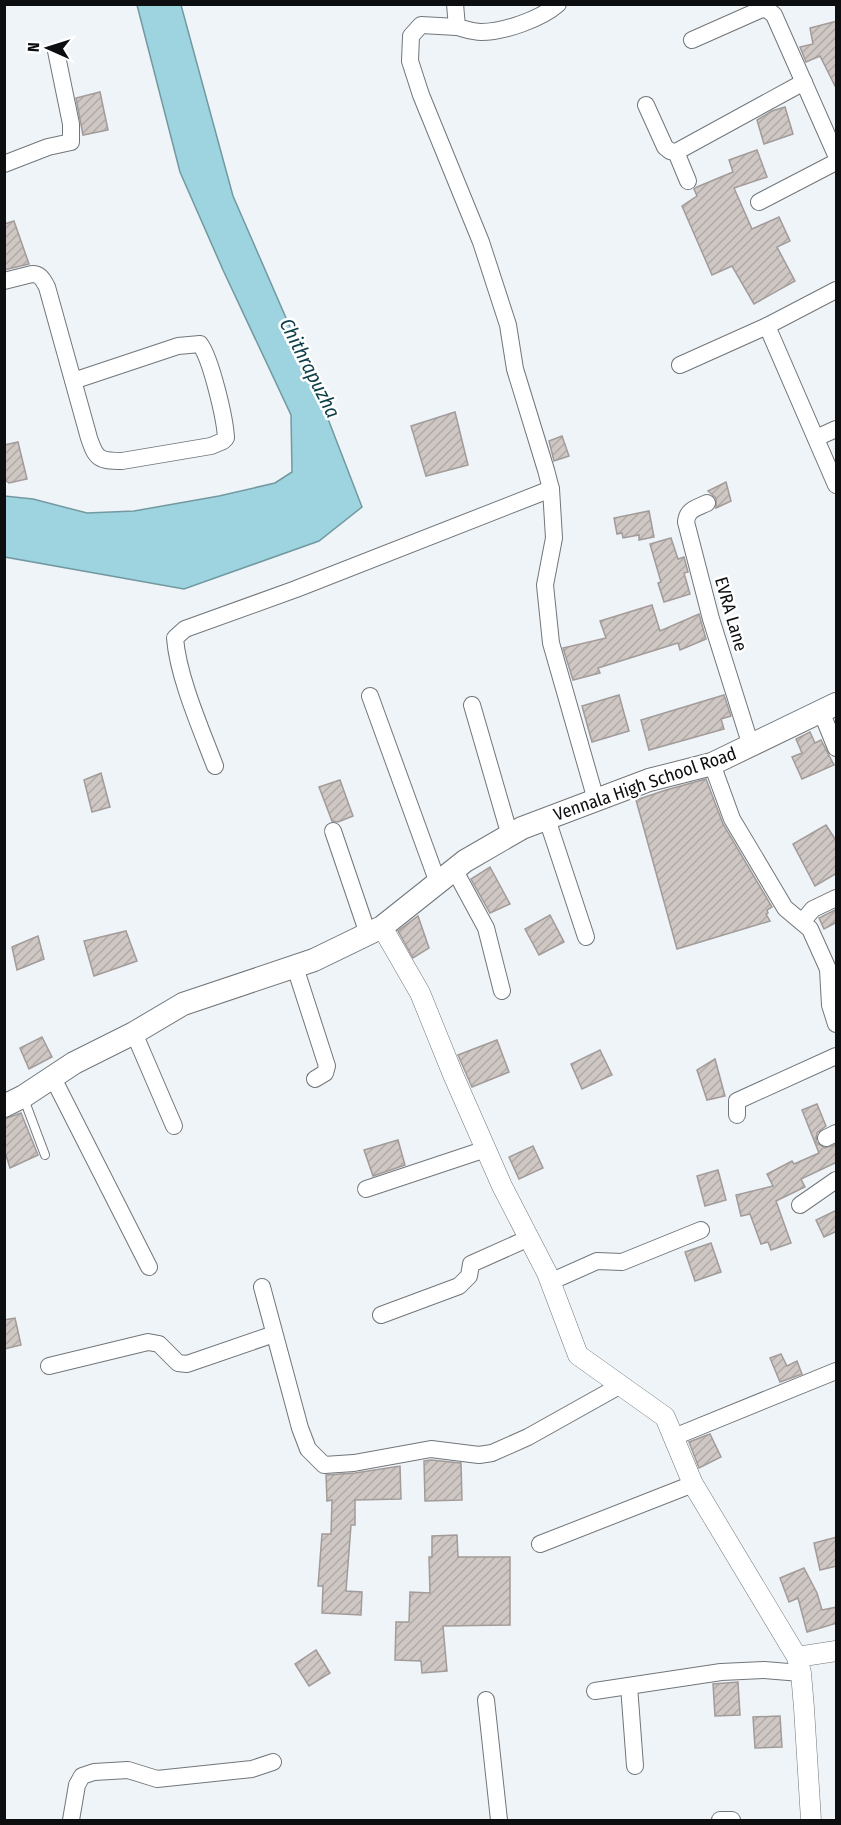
<svg xmlns="http://www.w3.org/2000/svg" width="841" height="1825" viewBox="0 0 841 1825" font-family="'Fira Sans Condensed',sans-serif">
<style>
.water{fill:#9ed4df;stroke:#7299a1;stroke-width:1.5}
.building{fill:url(#building-hatch);stroke:#a29b99;stroke-width:1.5}
.lines{fill:none;stroke-linecap:round;stroke-linejoin:round}
.service-casing{stroke:#71767a;stroke-width:10}
.minor-casing{stroke:#71767a;stroke-width:18}
.tertiary-casing{stroke:#71767a;stroke-width:21}
.secondary-casing{stroke:#71767a;stroke-width:24}
.service{stroke:#fff;stroke-width:8}
.minor{stroke:#fff;stroke-width:16}
.tertiary{stroke:#fff;stroke-width:20}
.secondary{stroke:#fff;stroke-width:22}
.labels{text-anchor:middle;dominant-baseline:central;stroke-width:5;stroke-linejoin:round;paint-order:stroke}
.street-label{font-size:18px;fill:#0c0e10;stroke:#fff}
.water-label{font-size:20px;font-style:italic;fill:#0e4049;stroke:#fff}
</style>
<defs>
<pattern id="building-hatch" width="6" height="6" patternUnits="userSpaceOnUse" patternTransform="scale(1.5)"><rect width="6" height="6" fill="#cec7c4"/><path d="M-1 1l2-2M0 6l6-6M5 7l2-2" fill="none" stroke="#b0aaa7"/></pattern>
</defs>
<rect width="100%" height="100%" fill="#eef4f8"/>
<!-- water -->
<path class="water" d="M137,5H181L233,196L313,380L362,507L319,541L184,589L5,557V496L33,499L87,513L134,511L219,496L275,483L292,472L291,415L223,270L180,172Z"/>
<!-- building -->
<g class="building">
<path d="M837,21V90L820,56L806,62L800,47L813,44L810,28Z"/>
<path d="M100,92L108,130L83,135L76,98Z"/>
<path d="M785,107L793,134L764,144L757,120L772,111Z"/>
<path d="M757,150L767,177L734,188L752,229L779,217L790,241L777,247L795,281L754,304L732,266L712,275L682,206L697,196L694,189L697,187L733,172L729,160Z"/>
<path d="M14,221L29,264L4,270V224Z"/>
<path d="M455,412L468,465L426,476L411,426Z"/>
<path d="M562,436L569,456L554,461L549,441Z"/>
<path d="M18,442L27,479L9,483L4,479V445Z"/>
<path d="M726,482L731,501L716,508V498L708,491Z"/>
<path d="M649,511L654,537L639,540V535L623,538L622,533L617,534L614,518Z"/>
<path d="M671,538L678,559L684,557L688,572L684,573L690,594L664,602L658,583L661,582L650,544Z"/>
<path d="M652,605L660,631L699,614L706,639L680,650L678,643L598,668L600,673L573,680L563,648L606,638L600,621Z"/>
<path d="M619,695L629,731L592,742L582,706Z"/>
<path d="M724,695L731,716L721,719L724,729L649,750L641,720Z"/>
<path d="M810,732L815,743L821,740L834,765L802,779L792,757L802,753L796,739Z"/>
<path d="M101,773L110,807L92,812L84,780Z"/>
<path d="M706,779L723,824L772,907L767,910L768,913L766,914L770,921L677,949L636,800L666,790Z"/>
<path d="M340,780L353,816L338,822L332,821L319,787Z"/>
<path d="M826,825L837,842V873L815,886L793,844Z"/>
<path d="M490,867L510,904L490,913L471,879Z"/>
<path d="M837,909V922L824,929L819,918Z"/>
<path d="M550,915L564,942L539,955L525,929Z"/>
<path d="M418,916L429,948L413,958L398,931Z"/>
<path d="M126,931L137,961L94,976L84,941Z"/>
<path d="M38,936L44,959L17,970L12,947Z"/>
<path d="M42,1037L52,1057L29,1069L20,1048Z"/>
<path d="M497,1040L509,1072L472,1087L458,1055Z"/>
<path d="M600,1050L612,1075L582,1089L571,1064Z"/>
<path d="M715,1059L725,1096L707,1100L697,1070Z"/>
<path d="M817,1104L826,1126L817,1133L816,1142L825,1148L837,1144V1162L801,1179L805,1187L776,1201L791,1243L771,1250L768,1242L761,1244L750,1214L741,1216L736,1195L773,1186L767,1174L792,1161L794,1164L819,1153L802,1110Z"/>
<path d="M21,1113L38,1155L10,1168L4,1149V1119Z"/>
<path d="M398,1140L405,1165L373,1176L364,1150Z"/>
<path d="M533,1146L543,1168L519,1179L509,1157Z"/>
<path d="M718,1170L726,1200L705,1206L697,1176Z"/>
<path d="M837,1210V1231L824,1237L816,1220Z"/>
<path d="M711,1243L721,1272L695,1281L685,1252Z"/>
<path d="M15,1318L21,1345L4,1349V1320Z"/>
<path d="M781,1354L787,1366L797,1361L802,1374L780,1382L770,1358Z"/>
<path d="M710,1434L721,1457L699,1468L689,1442Z"/>
<path d="M431,1460L461,1463L462,1500L425,1501L424,1461Z"/>
<path d="M400,1466L401,1499L355,1500V1525H351L346,1591L362,1592L361,1615L322,1613L323,1586H318L322,1534H331L332,1500L327,1501L326,1475L355,1473Z"/>
<path d="M457,1535L458,1557H510V1625L443,1626L447,1671L422,1673L421,1661L395,1660L396,1622H409L410,1592L430,1593L429,1557H432V1536Z"/>
<path d="M837,1537V1566L820,1570L814,1543Z"/>
<path d="M804,1568L817,1593L822,1610L837,1607V1623L807,1632L798,1598L789,1602L780,1578Z"/>
<path d="M316,1650L330,1673L309,1686L295,1664Z"/>
<path d="M738,1682L740,1715L715,1716L713,1684Z"/>
<path d="M780,1716L782,1747L755,1748L753,1717Z"/>
</g>
<g class="lines">
<defs>
<path id="service" d="M24,1099L45,1155"/>
<g id="minor">
<path d="M455,4L457,27C465,29 474,32 481,32C504,32 541,19 558,4"/>
<path d="M457,27L421,25L411,36L410,61L421,95L481,242L508,325L515,369L546,470L551,489L554,538L545,585L551,643L596,800"/>
<path d="M692,40L762,9L768,10L774,15L836,155"/>
<path d="M646,105L665,147L670,151L676,152L804,82"/>
<path d="M676,152L688,181"/>
<path d="M4,164L48,147L71,142V124L56,51"/>
<path d="M759,202L836,162"/>
<path d="M4,281L32,274C41,274 43,280 47,287L89,438C96,459 99,461 122,461L211,446L223,441L226,438C225,418 211,359 200,344L178,346L73,381"/>
<path d="M767,326L836,485"/>
<path d="M680,365L767,326L836,290"/>
<path d="M816,438L836,429"/>
<path d="M707,503C697,508 687,509 686,522L711,619L751,746"/>
<path d="M370,696L438,883"/>
<path d="M472,705L510,836"/>
<path d="M821,711L836,748"/>
<path d="M712,764L732,819L785,908L810,929L828,969L830,1005L836,1024"/>
<path d="M215,766C201,729 178,677 175,638L185,629L296,589L551,489"/>
<path d="M547,819L586,937"/>
<path d="M333,831L368,934"/>
<path d="M454,869L486,928L502,991"/>
<path d="M802,922L813,909L836,898"/>
<path d="M295,967L327,1066L325,1073L315,1079"/>
<path d="M134,1033L174,1126"/>
<path d="M53,1078L149,1267"/>
<path d="M737,1115V1101L836,1056"/>
<path d="M826,1138L836,1133"/>
<path d="M366,1189L486,1149"/>
<path d="M800,1205L836,1180"/>
<path d="M550,1282L597,1261L622,1262L701,1230"/>
<path d="M262,1287L300,1428L308,1449L324,1465L354,1463L431,1449L479,1455L492,1453L528,1437L621,1385"/>
<path d="M381,1315L459,1286L469,1276L471,1264L529,1238"/>
<path d="M49,1366L148,1342L159,1344L178,1363L187,1364L274,1334"/>
<path d="M674,1437L836,1371"/>
<path d="M540,1544L693,1484"/>
<path d="M629,1686L635,1766"/>
<path d="M595,1691L721,1672L764,1670L801,1673"/>
<path d="M486,1700L499,1820"/>
<path d="M71,1820L77,1785L82,1776L94,1772L128,1770L157,1779L252,1769L273,1762"/>
<path d="M720,1820H732"/>
</g>
<g id="tertiary">
<path d="M382,927L420,993L454,1077L502,1186L547,1273L578,1355L665,1417L693,1484L797,1657L801,1673L804,1708L811,1820"/>
<path d="M797,1657L836,1651"/>
</g>
<path id="secondary" d="M4,1106L24,1096L74,1063L134,1033L183,1004L314,960L382,927L465,861L522,828L649,780L712,764L836,704"/>
</defs>
<!-- service casing -->
<use href="#service" class="service-casing"/>
<!-- minor casing -->
<use href="#minor" class="minor-casing"/>
<!-- tertiary casing -->
<use href="#tertiary" class="tertiary-casing"/>
<!-- secondary casing -->
<use href="#secondary" class="secondary-casing"/>
<!-- service -->
<use href="#service" class="service"/>
<!-- minor -->
<use href="#minor" class="minor"/>
<!-- tertiary -->
<use href="#tertiary" class="tertiary"/>
<!-- secondary -->
<use href="#secondary" class="secondary"/>
</g>
<g class="labels">
<!-- street labels -->
<g class="street-label">
<text transform="translate(731 614) rotate(74)">EVRA Lane</text>
<text transform="translate(645 784) rotate(-19)">Vennala High School Road</text>
</g>
<!-- water labels -->
<g class="water-label">
<text transform="translate(310 368) rotate(63)">Chithrapuzha</text>
</g>
</g>
<!-- border -->
<rect width="841" height="1825" fill="none" stroke="#0c0e10" stroke-width="12"/>
<!-- north arrow -->
<g transform="translate(48 48) rotate(273)" stroke="#ffffff" stroke-width="4.5" paint-order="stroke">
<path d="M0-4.5L10 22L0 15L-10 22Z" fill="#0c0e10"/>
<text y="-9" font-size="16" font-weight="bold" text-anchor="middle" fill="#0c0e10">N</text>
</g>
</svg>
